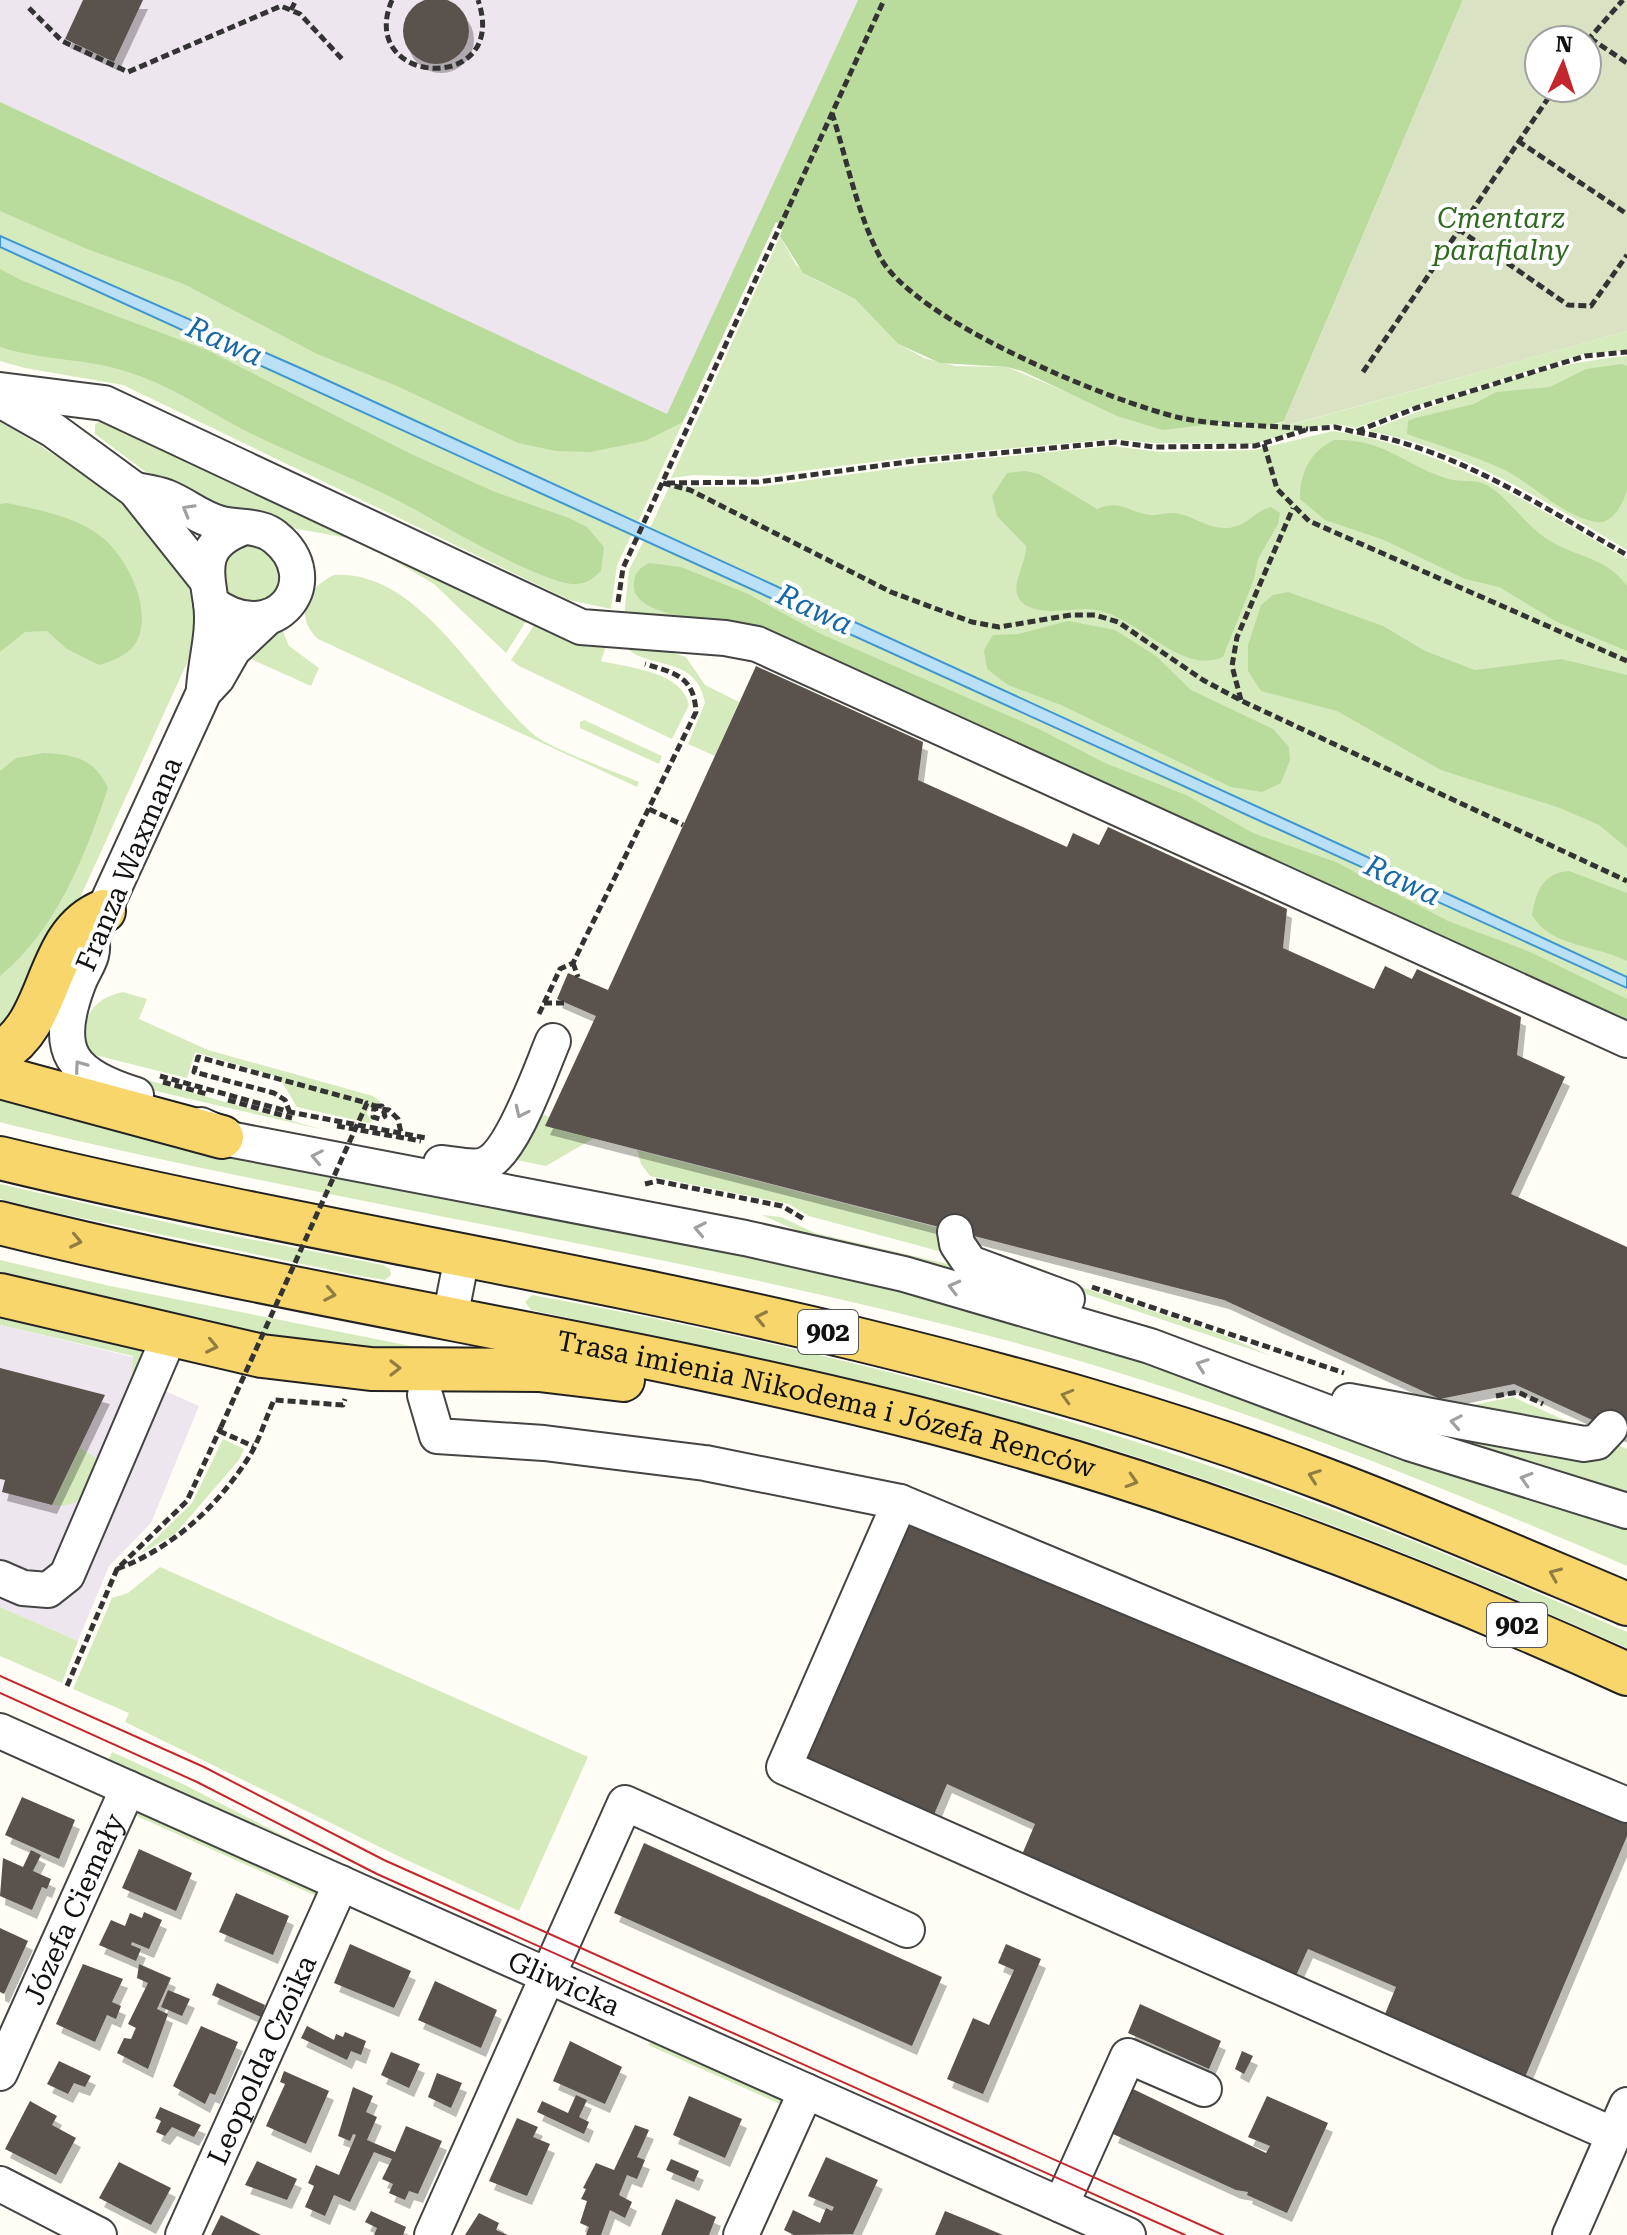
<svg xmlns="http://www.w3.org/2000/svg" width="1627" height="2235" viewBox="0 0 1627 2235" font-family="'Roboto Serif',serif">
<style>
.industrial{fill:#eee6ef}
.green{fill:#d5ebbd}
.forest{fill:#b9dc9c}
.cemetery{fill:#d9e3c4;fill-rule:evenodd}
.water{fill:#b9e0f7;stroke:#3f96cf;stroke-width:2}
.building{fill:#5a524d;filter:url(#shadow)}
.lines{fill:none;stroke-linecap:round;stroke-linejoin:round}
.minor-casing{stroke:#444;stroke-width:38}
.major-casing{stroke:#222;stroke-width:46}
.path{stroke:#333;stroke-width:5;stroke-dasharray:8 4;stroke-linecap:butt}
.minor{stroke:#fff;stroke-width:34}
.major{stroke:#f9d66b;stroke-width:42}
.tram{stroke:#c4262e;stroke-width:2}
.path-bridge{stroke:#333;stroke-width:5;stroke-dasharray:8 4;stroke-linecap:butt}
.oneway{stroke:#a0a0a0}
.oneway2{stroke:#917d42}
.labels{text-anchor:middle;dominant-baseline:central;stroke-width:8;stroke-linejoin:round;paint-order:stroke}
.shield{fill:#fff;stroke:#585858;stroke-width:2}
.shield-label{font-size:26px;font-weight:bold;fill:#111}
.park-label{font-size:28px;font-style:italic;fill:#2f6b1f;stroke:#fff}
.street-label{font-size:28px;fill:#111;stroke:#fff}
.water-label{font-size:30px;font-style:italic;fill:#1768a6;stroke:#fff}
</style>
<defs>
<filter id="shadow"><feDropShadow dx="5" dy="9" stdDeviation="0" flood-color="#0004"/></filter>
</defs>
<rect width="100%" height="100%" fill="#fffdf5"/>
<!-- industrial -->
<g class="industrial">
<path d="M0,0H858L668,415L0,102Z"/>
<path d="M0,1325L133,1357L163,1390L199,1406L151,1523L109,1566L78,1641L0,1607Z"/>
</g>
<!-- green -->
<g class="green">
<path d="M0,102L683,422L638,522L205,325L0,236Z"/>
<path d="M780,236L796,265L814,279L855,299L898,344L924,358L956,366L1007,367L1088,401L1212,424H1278L1284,421L1287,426L1627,331V350L1583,354L1414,406L1356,428L1336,424L1308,427L1254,444L1153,443L1115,439L913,457L755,477L694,475L671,478Z"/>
<path d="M0,247L632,534L617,565L611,609L569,600L123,385L25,368L0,361Z"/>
<path d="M1627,356V550C1546,502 1462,448 1368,431C1448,400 1542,363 1627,356Z"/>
<path d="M102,419L349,535L348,538L292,528L270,517L246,515L174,493L95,434V425Z"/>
<path d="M0,422C44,445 148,516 176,555C184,565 194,586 197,599C200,617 196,636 191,654L23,1023L0,1035Z"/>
<path d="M1333,431C1442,447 1533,505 1627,559V977L650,528L669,487H759L919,465L1111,446L1161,452L1255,450Z"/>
<path d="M644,540L1627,988V1027L738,625L675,615L624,616L629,570Z"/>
<circle cx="251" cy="574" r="29"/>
<path d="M389,554L527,620L506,653L434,584L388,557Z"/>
<path d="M334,575C419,569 478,686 533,734C549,748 616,772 639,782L637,787L318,639C293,616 307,588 334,575Z"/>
<path d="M535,624L606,646L601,661C629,668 682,671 689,705L672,739L519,666L511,660Z"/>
<path d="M282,629L289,646L319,668L311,686L242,655L249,643Z"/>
<path d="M628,649L663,650L686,657L705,685L739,702L715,756L688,744L705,703C697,655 648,669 628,649Z"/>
<path d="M584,720L662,756L659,764L580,728V722Z"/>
<path d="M123,992L147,999L139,1019L208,1050L373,1096L381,1102L369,1107L367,1114L372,1121L369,1123L297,1107L279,1077L195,1052L187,1078L83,1052C82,1021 89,999 123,992Z"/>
<path d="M130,1075L324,1130L147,1089Z"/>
<path d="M0,1092L831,1269L1041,1326L1627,1526V1566C1425,1479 1222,1398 1009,1341C680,1253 342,1205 11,1125L0,1122Z"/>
<path d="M536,1111L594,1138L546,1166L512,1159Z"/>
<path d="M637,1150L943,1229L946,1253L809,1216L789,1204L650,1176L641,1164Z"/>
<path d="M0,1184L188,1227L383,1265L390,1269L391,1275L385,1280L360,1276L43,1210L0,1199Z"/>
<path d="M762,1215L781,1217L815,1233L952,1265L956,1273L813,1238Z"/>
<path d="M0,1260L110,1286L451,1354L334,1355L0,1281Z"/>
<path d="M1019,1266L1221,1334L1271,1356L1059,1285Z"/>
<path d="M532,1295C769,1338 1006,1396 1234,1474C1368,1520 1498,1575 1627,1632V1648C1456,1571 1281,1501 1102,1446C914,1389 723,1351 531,1310L525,1302Z"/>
<path d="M0,1310L137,1347L143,1355L137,1379L132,1377L133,1356L0,1325Z"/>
<path d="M1513,1397L1587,1430L1452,1409Z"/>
<path d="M1420,1432L1602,1454L1618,1445L1627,1449V1496Z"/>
<path d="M223,1439L244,1449L239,1460L175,1534L140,1554L192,1503Z"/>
<path d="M80,1448L96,1458V1465C83,1491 85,1509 52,1505Z"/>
<path d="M160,1567L588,1757L519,1911L400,1857L125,1722L129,1713L73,1689L112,1598L128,1593Z"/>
<path d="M0,1607L78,1641L62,1683L0,1656Z"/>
<path d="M112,1752L185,1785L342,1866L107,1763Z"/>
<path d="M139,1809L318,1888L323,1899L130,1813Z"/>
<path d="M655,2039L783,2096L789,2108L648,2045Z"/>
</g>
<!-- forest -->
<g class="forest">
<path d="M858,0H1463L1284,421L1271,425L1229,422L1163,430L1117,416L1022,371L1007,367L940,363L898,344L855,299L803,273L780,236L783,227L776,222L683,422L645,441L590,452L556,451L518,443L397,386L317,354L184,284L87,249L0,211V102L667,414Z"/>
<path d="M0,269L23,281L207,350L411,454L495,492L569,518L587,527L604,547L601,571C592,579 587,584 575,584C546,585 445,527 416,510C363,481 305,460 250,433C210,413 174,387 131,373C89,358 43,361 0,347Z"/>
<path d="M1622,364L1627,366V489C1624,502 1613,525 1596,522C1562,516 1534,485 1505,470C1473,455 1440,446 1407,434L1408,421L1415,418L1474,404L1496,392L1550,387L1586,369Z"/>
<path d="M1334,440C1385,438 1407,467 1449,479C1464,483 1477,478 1490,487C1510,500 1524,523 1544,537C1572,557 1606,556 1627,586V651L1557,622L1499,587L1465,579L1384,540L1325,520L1300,499C1300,472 1310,452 1334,440Z"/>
<path d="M1025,471L1039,474L1097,509C1121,499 1128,512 1150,515C1160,516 1168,511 1180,514C1197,518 1209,529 1227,528C1247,527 1254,511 1271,507L1280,513L1278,524L1258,559L1254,579L1223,657C1178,677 1135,610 1087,609C1069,609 1033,617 1020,600C1009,585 1027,563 1026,546L997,516L992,496L1007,473Z"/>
<path d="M7,503C39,510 79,517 104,539C128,559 155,614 135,644C127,656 112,661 99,665L67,649L47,631L25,632L0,652V504Z"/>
<path d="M649,563L681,567L746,593L821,634L1039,729L1105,763L1186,795L1253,833L1336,862L1448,921L1528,951L1627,999V1027L738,625C714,619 628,618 634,582C635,572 640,568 649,563Z"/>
<path d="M1288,592L1383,626L1425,651L1475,670L1561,659L1627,675V848L1599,825L1560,808L1441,770L1337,711L1261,691L1248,671V645L1261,605L1273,595Z"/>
<path d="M1068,621L1115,630L1156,656L1191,690L1273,729L1289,747L1290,760L1281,783L1262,792L1231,787L1061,705L1008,685L987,669L984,650L993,635L1018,634Z"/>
<path d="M44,753C76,755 93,758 108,788C85,856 57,929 0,976V771L16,758Z"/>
<path d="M1569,871L1627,893V961C1596,945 1550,947 1532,915C1536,891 1543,873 1569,871Z"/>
</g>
<!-- cemetery -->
<path class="cemetery" d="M1463,0H1627V331L1286,426L1284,421ZM1539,40H1587V88H1539Z"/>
<!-- water -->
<path class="water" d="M0,236L307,371L1461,900L1627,977V988L0,247Z"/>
<!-- building -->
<g class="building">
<circle cx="436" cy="31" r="33"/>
<path d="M83,0H143L114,62L65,39Z"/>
<path d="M756,666L923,742L918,780L1067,847L1073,833L1099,845L1108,827L1287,909L1283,948L1374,989L1385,966L1412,979L1417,969L1521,1017L1517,1055L1565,1077L1511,1194L1627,1247V1436L1514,1384L1440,1399L1224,1300L545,1126L596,1016L557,999L568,973L608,990Z"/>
<path d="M0,1368L105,1395L52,1505L2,1492L5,1480L0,1479Z"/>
<path d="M909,1521L1627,1821V1836L1523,2082L1383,2019L1396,1987L1308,1949L1294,1980L1021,1857L1035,1824L947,1784L933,1817L804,1760Z"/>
<path d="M22,1797L75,1820L59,1859L5,1835Z"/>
<path d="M644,1843L942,1977L912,2046L614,1913Z"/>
<path d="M139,1849L192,1873L176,1911L122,1888Z"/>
<path d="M31,1850L41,1855L33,1871L51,1879L47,1889L42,1887L32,1910L0,1896L3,1858L23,1867Z"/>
<path d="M236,1893L289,1916L273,1955L219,1932Z"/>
<path d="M144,1912L162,1920L149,1949L132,1942L131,1945L141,1949L136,1961L99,1945L111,1920L125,1926L130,1913L142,1918Z"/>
<path d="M0,1928L28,1941L4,1994L0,1992Z"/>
<path d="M350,1944L411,1971L394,2008L334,1983Z"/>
<path d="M1006,1944L1041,1959L983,2094L947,2079L973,2018L989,2025L1014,1970L998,1963Z"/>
<path d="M83,1964L123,1979L112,2002L121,2006L116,2019L107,2015L95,2042L56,2024Z"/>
<path d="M139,1964L171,1978L157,2009L168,2014L148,2069L117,2053L124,2038L131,2039L136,2028L128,2024L148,1983L137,1978Z"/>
<path d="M435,1981L497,2010L481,2048L418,2020Z"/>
<path d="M217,1983L265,2005L261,2017L212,1995Z"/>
<path d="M168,1990L190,1999L182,2016L161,2007Z"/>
<path d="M1140,2004L1221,2041L1209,2069L1128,2033Z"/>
<path d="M201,2026L238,2042L215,2095L210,2093L205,2104L173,2086Z"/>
<path d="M307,2026L334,2040L336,2034L343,2037L345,2032L366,2041L361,2055L351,2051L347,2060L301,2038Z"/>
<path d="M570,2041L622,2067L605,2104L553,2081Z"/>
<path d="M1242,2051L1253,2056L1244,2074L1235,2069Z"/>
<path d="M391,2052L420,2064L409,2088L381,2075Z"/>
<path d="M59,2061L91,2076L85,2087L74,2083L68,2094L47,2084Z"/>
<path d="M284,2071L329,2091L306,2144L266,2126L285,2084L280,2082Z"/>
<path d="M437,2073L462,2083L451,2108L428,2097Z"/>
<path d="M353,2087L373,2096L366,2112L377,2117L367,2140L395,2152L406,2126L442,2141L418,2194L409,2191L405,2200L389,2193L393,2184L382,2179L392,2159L374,2152L350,2202L334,2195L325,2216L305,2207L314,2186L308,2183L316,2165L339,2175L356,2135L353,2134L350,2141L338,2136Z"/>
<path d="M1133,2089L1266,2153L1270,2146L1248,2137L1267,2096L1328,2123L1287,2213L1247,2195L1248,2192L1236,2190L1113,2134Z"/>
<path d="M576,2095L587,2100L579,2117L589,2122L584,2134L537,2112L542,2101L568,2113Z"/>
<path d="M689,2096L742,2119L725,2158L673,2135Z"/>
<path d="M30,2101L57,2116L52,2125L76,2138L56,2175L5,2149Z"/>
<path d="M160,2107L201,2125L194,2137L172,2127L165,2136L156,2132L161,2121L155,2118Z"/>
<path d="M517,2118L538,2127L533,2137L550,2144L527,2196L489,2181Z"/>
<path d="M635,2125L649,2130L637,2157L645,2160L637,2179L627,2175L619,2195L632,2202L625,2218L610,2210L601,2235H586L589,2227L580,2223L587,2201L581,2199L586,2189L583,2188L596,2163L614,2170Z"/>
<path d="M826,2157L878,2180L853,2234L794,2235L784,2230L793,2210L820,2223L826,2208L832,2211L834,2207L808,2196Z"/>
<path d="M671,2159L699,2171L694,2182L666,2170Z"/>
<path d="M257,2161L297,2179L287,2200L245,2185Z"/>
<path d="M119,2162L171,2188L151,2225L99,2198Z"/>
<path d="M676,2199L716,2217L709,2235H661Z"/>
<path d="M371,2211L406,2227L403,2235H374L377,2228L365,2222Z"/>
<path d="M945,2211L972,2222L1003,2235H935Z"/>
<path d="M479,2213L499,2223L496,2230L508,2235H465Z"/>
<path d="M221,2215L261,2235H211Z"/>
</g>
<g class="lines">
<defs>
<g id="minor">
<path d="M0,390L104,403L581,627L725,638L757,644L1627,1040"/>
<path d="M0,400L53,430L135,490L205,578"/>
<path d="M135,490C145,492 156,493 166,497C185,504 200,519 222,524C239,528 261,525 275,537C329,580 275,651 211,603C205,566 201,544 242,528"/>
<path d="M204,688C206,659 215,632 211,603"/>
<path d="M136,1095C72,1075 52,1053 78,984C84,967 96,957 91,938L204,692L217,678L233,650L268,617"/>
<path d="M201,1125L234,1140L745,1238L904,1274L1150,1346L1409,1443L1627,1511"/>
<path d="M441,1163C453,1164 473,1169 484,1165C512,1155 541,1069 553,1041"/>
<path d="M955,1232L957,1244L970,1263L1067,1299"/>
<path d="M450,1318L462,1257"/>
<path d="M425,1395L437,1436L544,1443L705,1463L900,1502"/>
<path d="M1349,1401L1584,1444L1597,1442L1610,1428"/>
<path d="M0,1578L23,1588L48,1590L67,1575L169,1337"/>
<path id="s1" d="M0,1731L1128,2235"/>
<path id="s2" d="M0,2073L128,1788"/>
<path d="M1614,2135L784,1767L900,1502L1627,1805"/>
<path d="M0,2184L99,2235"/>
<path d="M1061,2205L1128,2056L1204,2089"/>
<path id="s3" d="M183,2235L341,1883"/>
<path d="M432,2235L625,1803L907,1930"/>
<path d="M741,2235L806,2091"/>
<path d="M1570,2235L1627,2105"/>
</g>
<g id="major">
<path d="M0,1053C55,1021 43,935 104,911"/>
<path d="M0,1077L222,1137"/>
<path d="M0,1158C284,1227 573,1270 857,1339C1013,1377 1170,1420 1321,1478C1424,1517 1525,1561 1627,1604"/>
<path id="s4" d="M0,1223C308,1300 624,1343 932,1422C1170,1484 1403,1572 1627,1674"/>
<path d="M0,1295L262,1356L371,1369L539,1370L623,1380"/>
</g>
</defs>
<!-- minor casing -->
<use href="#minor" class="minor-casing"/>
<!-- major casing -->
<use href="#major" class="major-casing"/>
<!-- path -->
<g class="path">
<path d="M392,0C355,87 511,95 478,0"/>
<path d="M29,8L62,41L128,72L281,6L300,14L343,60"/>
<path d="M291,10L296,0"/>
<path d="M1590,38L1627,63"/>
<path d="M1587,41L1623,0"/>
<path d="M832,113C847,160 857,213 880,257C914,321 1111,402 1181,418C1218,426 1269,425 1308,429"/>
<path d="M1518,141L1627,214"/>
<path d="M1458,229L1568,305L1591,306L1627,255"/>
<path d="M1363,372L1555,88"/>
<path d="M1357,432C1456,449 1541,506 1627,555"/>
<path d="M1264,444L1277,489L1309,521L1627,661"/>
<path d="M663,483L690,490L891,592L972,622L999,627L1071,615H1095L1118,622L1203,680L1242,701L1627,881"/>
<path d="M667,483L758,482L914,461L1116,442L1154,447L1255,446L1309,429L1335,427L1355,432L1416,408L1585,356L1627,352"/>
<path d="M618,602L623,568L884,0"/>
<path d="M1241,700L1232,666L1237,637L1293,508"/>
<path d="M649,809L683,825"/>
<path d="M573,963L578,977"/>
<path d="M544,1003H566"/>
<path d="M539,1014L560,969L573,963L696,712C694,677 676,673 645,664"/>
<path d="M160,1076L290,1112L426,1138"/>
<path d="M163,1082L207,1094"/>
<path d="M228,1100L292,1118"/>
<path d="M375,1106H382L385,1116L380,1119L373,1117L374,1108L389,1110L398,1119L401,1133"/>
<path d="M290,1113L285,1100L274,1093L194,1072L198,1057L367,1103"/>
<path d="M337,1126L421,1141"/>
<path d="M645,1184L657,1181L782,1206L804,1219"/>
<path d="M1092,1287L1344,1373"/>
<path d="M1496,1396L1518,1392L1543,1404"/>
<path d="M219,1431L253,1446"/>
<path d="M117,1569C170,1549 213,1511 245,1463C258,1445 265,1420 274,1400L343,1405L345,1399"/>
<path d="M67,1686L117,1569L187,1501L221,1427"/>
</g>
<!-- minor -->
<use href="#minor" class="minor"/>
<!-- major -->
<use href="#major" class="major"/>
<!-- tram -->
<g class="tram">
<path d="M0,1676L204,1767L384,1860L1223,2235"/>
<path d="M0,1693L197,1782L377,1874L1185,2235"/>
</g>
<!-- path-bridge -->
<path class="path-bridge" d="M221,1427L367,1103L375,1106"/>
</g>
<!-- one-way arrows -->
<defs><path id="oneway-chevron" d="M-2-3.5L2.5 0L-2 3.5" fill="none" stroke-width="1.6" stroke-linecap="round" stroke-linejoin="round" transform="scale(2)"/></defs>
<g class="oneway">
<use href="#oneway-chevron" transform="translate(188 510) rotate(-150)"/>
<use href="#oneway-chevron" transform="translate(80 1066) rotate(-126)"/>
<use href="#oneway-chevron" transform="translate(521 1112) rotate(115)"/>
<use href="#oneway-chevron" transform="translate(317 1157) rotate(-169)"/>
<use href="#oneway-chevron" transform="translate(700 1229) rotate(-169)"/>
<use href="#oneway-chevron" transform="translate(954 1287) rotate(-165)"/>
<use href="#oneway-chevron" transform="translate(1202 1365) rotate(-160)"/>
<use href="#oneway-chevron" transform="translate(1456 1422) rotate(-170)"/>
<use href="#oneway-chevron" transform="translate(1526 1479) rotate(-163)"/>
</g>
<g class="oneway2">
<use href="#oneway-chevron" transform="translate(76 1241) rotate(12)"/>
<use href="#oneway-chevron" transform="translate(330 1294) rotate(11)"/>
<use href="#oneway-chevron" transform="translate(761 1318) rotate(-168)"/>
<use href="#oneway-chevron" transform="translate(212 1346) rotate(12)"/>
<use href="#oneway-chevron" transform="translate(395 1368)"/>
<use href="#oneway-chevron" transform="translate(1067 1396) rotate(-164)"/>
<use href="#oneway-chevron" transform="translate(1314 1476) rotate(-160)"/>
<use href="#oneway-chevron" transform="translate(1132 1481) rotate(17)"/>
<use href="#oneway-chevron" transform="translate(1555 1574) rotate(-157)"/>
</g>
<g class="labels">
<!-- shield labels -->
<g class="shield">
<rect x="798" y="1310" width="60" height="44" rx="6"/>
<rect x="1487" y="1603" width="60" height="44" rx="6"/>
</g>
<g class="shield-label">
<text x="828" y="1332">902</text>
<text x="1517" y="1625">902</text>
</g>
<!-- park labels -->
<g class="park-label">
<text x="1501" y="218">Cmentarz<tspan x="1501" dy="32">parafialny</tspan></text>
</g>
<!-- street labels -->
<g class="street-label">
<text transform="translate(129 864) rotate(-67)">Franza Waxmana</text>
<text stroke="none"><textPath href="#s4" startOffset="846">Trasa imienia Nikodema i Józefa Renców</textPath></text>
<text stroke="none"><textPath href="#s2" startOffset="180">Józefa Ciemały</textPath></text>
<text stroke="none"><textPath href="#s1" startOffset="618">Gliwicka</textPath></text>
<text stroke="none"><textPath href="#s3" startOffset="192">Leopolda Czoika</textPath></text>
</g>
<!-- water labels -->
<g class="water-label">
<text transform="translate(225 341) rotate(24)">Rawa</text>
<text transform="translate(815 609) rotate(25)">Rawa</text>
<text transform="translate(1403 880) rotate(25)">Rawa</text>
</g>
</g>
<!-- north arrow -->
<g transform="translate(1563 64) rotate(3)"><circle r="38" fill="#ffffff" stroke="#a0a0a0" stroke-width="2"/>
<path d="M0-6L14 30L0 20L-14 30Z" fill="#c4262e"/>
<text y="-12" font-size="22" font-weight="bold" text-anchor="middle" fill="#111111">N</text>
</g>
</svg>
